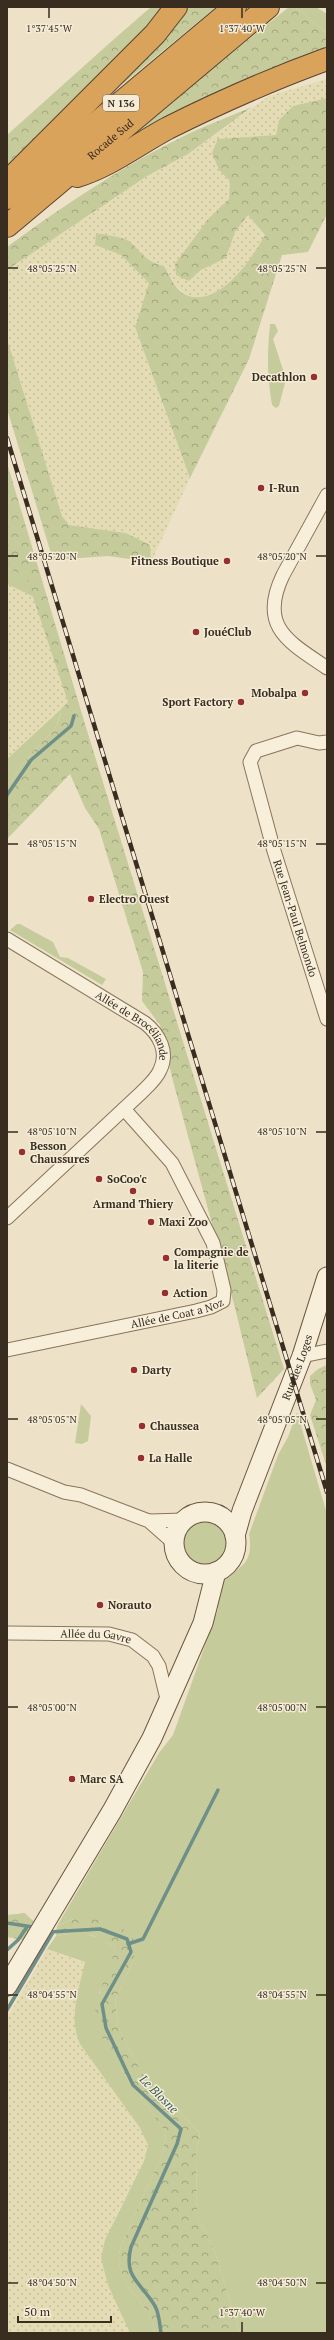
<svg xmlns="http://www.w3.org/2000/svg" width="334" height="2340" viewBox="0 0 334 2340" font-family="'PT Serif',serif">
<style>
.farmland{fill:url(#farmland-dots)}
.green{fill:#c5cb9b}
.forest{fill:url(#forest-crowns)}
.lines{fill:none;stroke-linecap:round;stroke-linejoin:round}
.stream{stroke:#6f9088;stroke-width:3.5}
.street-casing{stroke:#89745d;stroke-width:15}
.secondary-casing{stroke:#6b5640;stroke-width:21}
.highway-casing{stroke:#574331;stroke-width:24}
.street{stroke:#f8efdb;stroke-width:13}
.secondary{stroke:#f8efdb;stroke-width:19}
.highway{stroke:#d9a35c;stroke-width:22}
.rail-casing{stroke:#392d20;stroke-width:4.5}
.rail{stroke:#f5ecd7;stroke-width:3;stroke-dasharray:9;stroke-linecap:butt}
.ticks{fill:none;stroke:#392d20;stroke-width:1.5}
.poi-dot{fill:#962f2f;stroke:#f5ecd7;stroke-width:1.5}
.labels{text-anchor:middle;dominant-baseline:central;stroke-width:3;stroke-linejoin:round;paint-order:stroke}
.shield{fill:#f5ecd7;stroke:#716657;stroke-width:1}
.shield-label{font-size:10px;font-weight:bold;fill:#392d20}
.street-label{font-size:11px;fill:#392d20;stroke:#f5ecd7}
.poi-label{font-size:11px;font-weight:bold;fill:#392d20;stroke:#f5ecd7;text-anchor:start}
.water-label{font-size:12px;font-style:italic;fill:#305956;stroke:#f5ecd7}
.ticks-label{font-size:10px;text-anchor:middle;fill:#392d20;stroke:#f5ecd7;stroke-width:3;stroke-linejoin:round;paint-order:stroke}
</style>
<defs>
<pattern id="farmland-dots" width="8" height="8" patternUnits="userSpaceOnUse"><rect width="8" height="8" fill="#e3dcb5"/><path d="M2 2h.1M6 6h.1" fill="none" stroke="#c4bd9b" stroke-width="1.8" stroke-linecap="round"/></pattern>
<pattern id="forest-crowns" width="20" height="18" patternUnits="userSpaceOnUse"><rect width="20" height="18" fill="#c5cb9b"/><path d="M2 6a3 3 0 1 1 6 0M12 15a3 3 0 1 1 6 0" fill="none" stroke="#a1a57e"/></pattern>
</defs>
<rect width="100%" height="100%" fill="#ede2c7"/>
<!-- farmland -->
<g class="farmland">
<path d="M327,79V98L293,106L279,120L276,135L219,170L230,181L229,199L209,218L198,236L189,281L201,270L226,258L235,232L248,215L265,235L254,254L236,276L220,290L201,298L185,295L174,283L164,266L155,264L142,255L126,240L95,245L121,255L149,283L135,327L190,478L151,562L149,545L126,533L69,525L62,516L7,339V270L147,176L188,154L269,96Z"/>
<path d="M7,584L34,597L68,702L7,759Z"/>
<path d="M47,1949L85,1963L74,2011L80,2044L140,2128L148,2145L144,2161L113,2222L130,2333H7V2018Z"/>
</g>
<!-- green -->
<g class="green">
<path d="M151,7H166L108,70L119,49L113,40Z"/>
<path d="M295,7H316L327,14V33Z"/>
<path d="M178,96L186,108L127,142Z"/>
<path d="M270,324H275L278,331L273,339L286,379L279,406L276,408L272,405C267,374 267,355 270,324Z"/>
<path d="M7,568L26,575L34,597L7,584Z"/>
<path d="M60,710L61,713L55,729L32,752L7,786V759Z"/>
<path d="M17,924H20L53,942L60,957L68,958L106,979L102,985L10,930Z"/>
<path d="M81,1404L91,1416L88,1441L82,1444L75,1443Z"/>
<path d="M297,1412L327,1514V2333H240L214,2249L197,2216L196,2156L200,2133L142,2073L118,2027L115,2000L134,1959L74,1919L57,1926L159,1753L173,1735L218,1609C218,1604 217,1596 219,1590C228,1565 256,1573 249,1534L278,1455L288,1437Z"/>
<circle cx="205" cy="1543" r="22"/>
<path d="M81,1932L99,1938L115,1948L111,1968L99,1993L101,2033L124,2074L166,2133L163,2152L121,2246C120,2251 118,2256 119,2261C120,2289 153,2306 155,2333H130L108,2285L101,2258L105,2240L144,2161L148,2145L140,2128L80,2044C68,2017 79,1990 85,1962L47,1949L56,1936Z"/>
</g>
<!-- forest -->
<g class="forest">
<path d="M189,7H216L124,83L114,86L154,41Z"/>
<path d="M289,7H295L327,33V48L186,108L179,104L178,96Z"/>
<path d="M113,40L119,49L108,70L7,172V135Z"/>
<path d="M327,98V214L308,252L282,255L249,359L190,478L135,327L149,283L121,255L95,245L96,233C105,235 116,236 125,239C139,246 141,261 164,266C169,275 176,291 186,295C219,308 251,260 265,235L248,215L235,232L226,258L201,270L189,281L176,275L175,264L209,218L229,199L230,181L219,170L212,153L218,139L276,135L279,120L293,106Z"/>
<path d="M252,107L188,154L147,176L7,270V247C64,205 124,165 188,134C209,124 231,116 252,107Z"/>
<path d="M7,339L62,516L69,525L126,533L150,545L151,562L108,556L53,560L7,409Z"/>
<path d="M7,463L85,724L284,1369L257,1398L235,1308L173,1081L160,1025L142,1001L143,972L99,829L85,808L70,774L7,839V786L32,752L55,729L61,714L60,710L68,702L26,576L7,568Z"/>
<path d="M327,1365V1468L310,1415L316,1400L310,1384V1376L318,1369Z"/>
<path d="M25,1913L33,1921L24,1940L7,1937V1915Z"/>
<path d="M74,1919H94L119,1925L136,1941L134,1959L115,2000L118,2027L142,2073L200,2133L196,2156L197,2216L214,2249L240,2333H155C153,2306 120,2289 119,2261C118,2256 120,2251 121,2246L163,2152L166,2133C152,2112 94,2038 95,2016C96,1992 110,1972 115,1948C90,1932 85,1931 56,1936L57,1926Z"/>
</g>
<g class="lines">
<!-- stream -->
<g class="stream">
<path d="M7,795L31,760L71,726L74,716"/>
<path d="M7,1923L33,1927"/>
<path d="M49,1932L100,1929L127,1939L131,1952L102,2004L106,2028L133,2085L181,2129L177,2144L131,2247C123,2278 141,2282 155,2306C159,2313 160,2325 161,2333"/>
<path d="M128,1944L143,1939L218,1790"/>
<path d="M7,1950L18,1940L27,1927"/>
<path d="M7,2010L53,1932"/>
</g>
<defs>
<g id="street">
<path d="M327,495L283,575C258,627 289,642 327,668"/>
<path id="s1" d="M327,742L319,743L297,738L256,751L250,762L274,851L327,1019"/>
<path id="s2" d="M7,939L145,1023C159,1034 169,1052 160,1070C157,1078 148,1086 142,1092L7,1218"/>
<path id="s3" d="M7,1350L196,1311L211,1307L223,1301L224,1290L213,1243L172,1163L124,1109"/>
<path d="M302,1356L327,1351"/>
<path d="M7,1469L64,1492L81,1495L149,1521L174,1543"/>
<path d="M150,1521L184,1520"/>
<path id="s4" d="M7,1633L109,1634L132,1640L153,1656L159,1666L168,1703"/>
</g>
<g id="secondary">
<circle cx="205" cy="1543" r="31"/>
<path id="s5" d="M235,1536L242,1511L302,1356L327,1277"/>
<path d="M7,1986L112,1811L152,1738L203,1623L216,1572"/>
</g>
<g id="highway">
<path d="M77,176C110,166 138,144 168,128C220,102 272,79 327,59"/>
<path d="M11,178L155,34L176,7"/>
<path d="M7,198L235,7"/>
<path id="s6" d="M7,226L268,7"/>
</g>
</defs>
<!-- street casing -->
<use href="#street" class="street-casing"/>
<!-- secondary casing -->
<use href="#secondary" class="secondary-casing"/>
<!-- highway casing -->
<use href="#highway" class="highway-casing"/>
<!-- street -->
<use href="#street" class="street"/>
<!-- secondary -->
<use href="#secondary" class="secondary"/>
<!-- highway -->
<use href="#highway" class="highway"/>
<defs>
<path id="rail" d="M7,438L327,1492"/>
</defs>
<!-- rail casing -->
<use href="#rail" class="rail-casing"/>
<!-- rail -->
<use href="#rail" class="rail"/>
</g>
<!-- ticks -->
<path class="ticks" d="M49,8V18M242,8V18M8,268H18M316,268H326M8,556H18M316,556H326M8,844H18M316,844H326M8,1132H18M316,1132H326M8,1419H18M316,1419H326M8,1707H18M316,1707H326M8,1995H18M316,1995H326M8,2283H18M316,2283H326M242,2322V2332"/>
<!-- markers -->
<g class="poi-dot">
<circle cx="314" cy="377" r="4"/>
<circle cx="261" cy="488" r="4"/>
<circle cx="227" cy="561" r="4"/>
<circle cx="196" cy="632" r="4"/>
<circle cx="305" cy="693" r="4"/>
<circle cx="241" cy="702" r="4"/>
<circle cx="91" cy="899" r="4"/>
<circle cx="22" cy="1152" r="4"/>
<circle cx="99" cy="1179" r="4"/>
<circle cx="133" cy="1191" r="4"/>
<circle cx="151" cy="1222" r="4"/>
<circle cx="166" cy="1258" r="4"/>
<circle cx="165" cy="1293" r="4"/>
<circle cx="134" cy="1370" r="4"/>
<circle cx="142" cy="1426" r="4"/>
<circle cx="141" cy="1458" r="4"/>
<circle cx="100" cy="1605" r="4"/>
<circle cx="72" cy="1779" r="4"/>
</g>
<g class="labels">
<!-- shield labels -->
<rect class="shield" x="103" y="95" width="36" height="16" rx="3"/>
<g class="shield-label">
<text x="121" y="103">N 136</text>
</g>
<!-- street labels -->
<g class="street-label">
<text stroke="none"><textPath href="#s6" startOffset="135">Rocade Sud</textPath></text>
<text stroke="none"><textPath href="#s1" startOffset="249">Rue Jean-Paul Belmondo</textPath></text>
<text stroke="none"><textPath href="#s2" startOffset="155">Allée de Brocéliande</textPath></text>
<text stroke="none"><textPath href="#s3" startOffset="174">Allée de Coat a Noz</textPath></text>
<text stroke="none"><textPath href="#s5" startOffset="180">Rue des Loges</textPath></text>
<text stroke="none"><textPath href="#s4" startOffset="89">Allée du Gavre</textPath></text>
</g>
<!-- poi labels -->
<g class="poi-label">
<text x="306" y="377" text-anchor="end">Decathlon</text>
<text x="269" y="488">I-Run</text>
<text x="219" y="561" text-anchor="end">Fitness Boutique</text>
<text x="204" y="632">JouéClub</text>
<text x="297" y="693" text-anchor="end">Mobalpa</text>
<text x="233" y="702" text-anchor="end">Sport Factory</text>
<text x="99" y="899">Electro Ouest</text>
<text x="30" y="1146">Besson<tspan x="30" dy="13">Chaussures</tspan></text>
<text x="107" y="1179">SoCoo'c</text>
<text x="133" y="1204" text-anchor="middle">Armand Thiery</text>
<text x="159" y="1222">Maxi Zoo</text>
<text x="174" y="1252">Compagnie de<tspan x="174" dy="13">la literie</tspan></text>
<text x="173" y="1293">Action</text>
<text x="142" y="1370">Darty</text>
<text x="150" y="1426">Chaussea</text>
<text x="149" y="1458">La Halle</text>
<text x="108" y="1605">Norauto</text>
<text x="80" y="1779">Marc SA</text>
</g>
<!-- water labels -->
<g class="water-label">
<text transform="translate(159 2094) rotate(45)">Le Blosne</text>
</g>
</g>
<g class="ticks-label">
<text x="49" y="32">1°37'45"W</text>
<text x="242" y="32">1°37'40"W</text>
<text x="52" y="272">48°05'25"N</text>
<text x="282" y="272">48°05'25"N</text>
<text x="52" y="560">48°05'20"N</text>
<text x="282" y="560">48°05'20"N</text>
<text x="52" y="847">48°05'15"N</text>
<text x="282" y="847">48°05'15"N</text>
<text x="52" y="1135">48°05'10"N</text>
<text x="282" y="1135">48°05'10"N</text>
<text x="52" y="1423">48°05'05"N</text>
<text x="282" y="1423">48°05'05"N</text>
<text x="52" y="1711">48°05'00"N</text>
<text x="282" y="1711">48°05'00"N</text>
<text x="52" y="1998">48°04'55"N</text>
<text x="282" y="1998">48°04'55"N</text>
<text x="52" y="2286">48°04'50"N</text>
<text x="282" y="2286">48°04'50"N</text>
<text x="242" y="2316">1°37'40"W</text>
</g>
<!-- border -->
<rect width="334" height="2340" fill="none" stroke="#392d20" stroke-width="16"/>
<!-- scale -->
<path d="M18 2316v6h93v-6" fill="none" stroke="#392d20" stroke-width="2"/>
<text x="24" y="2316" font-size="12" fill="#392d20" stroke="#f5ecd7" stroke-width="3" paint-order="stroke">50 m</text>
</svg>
